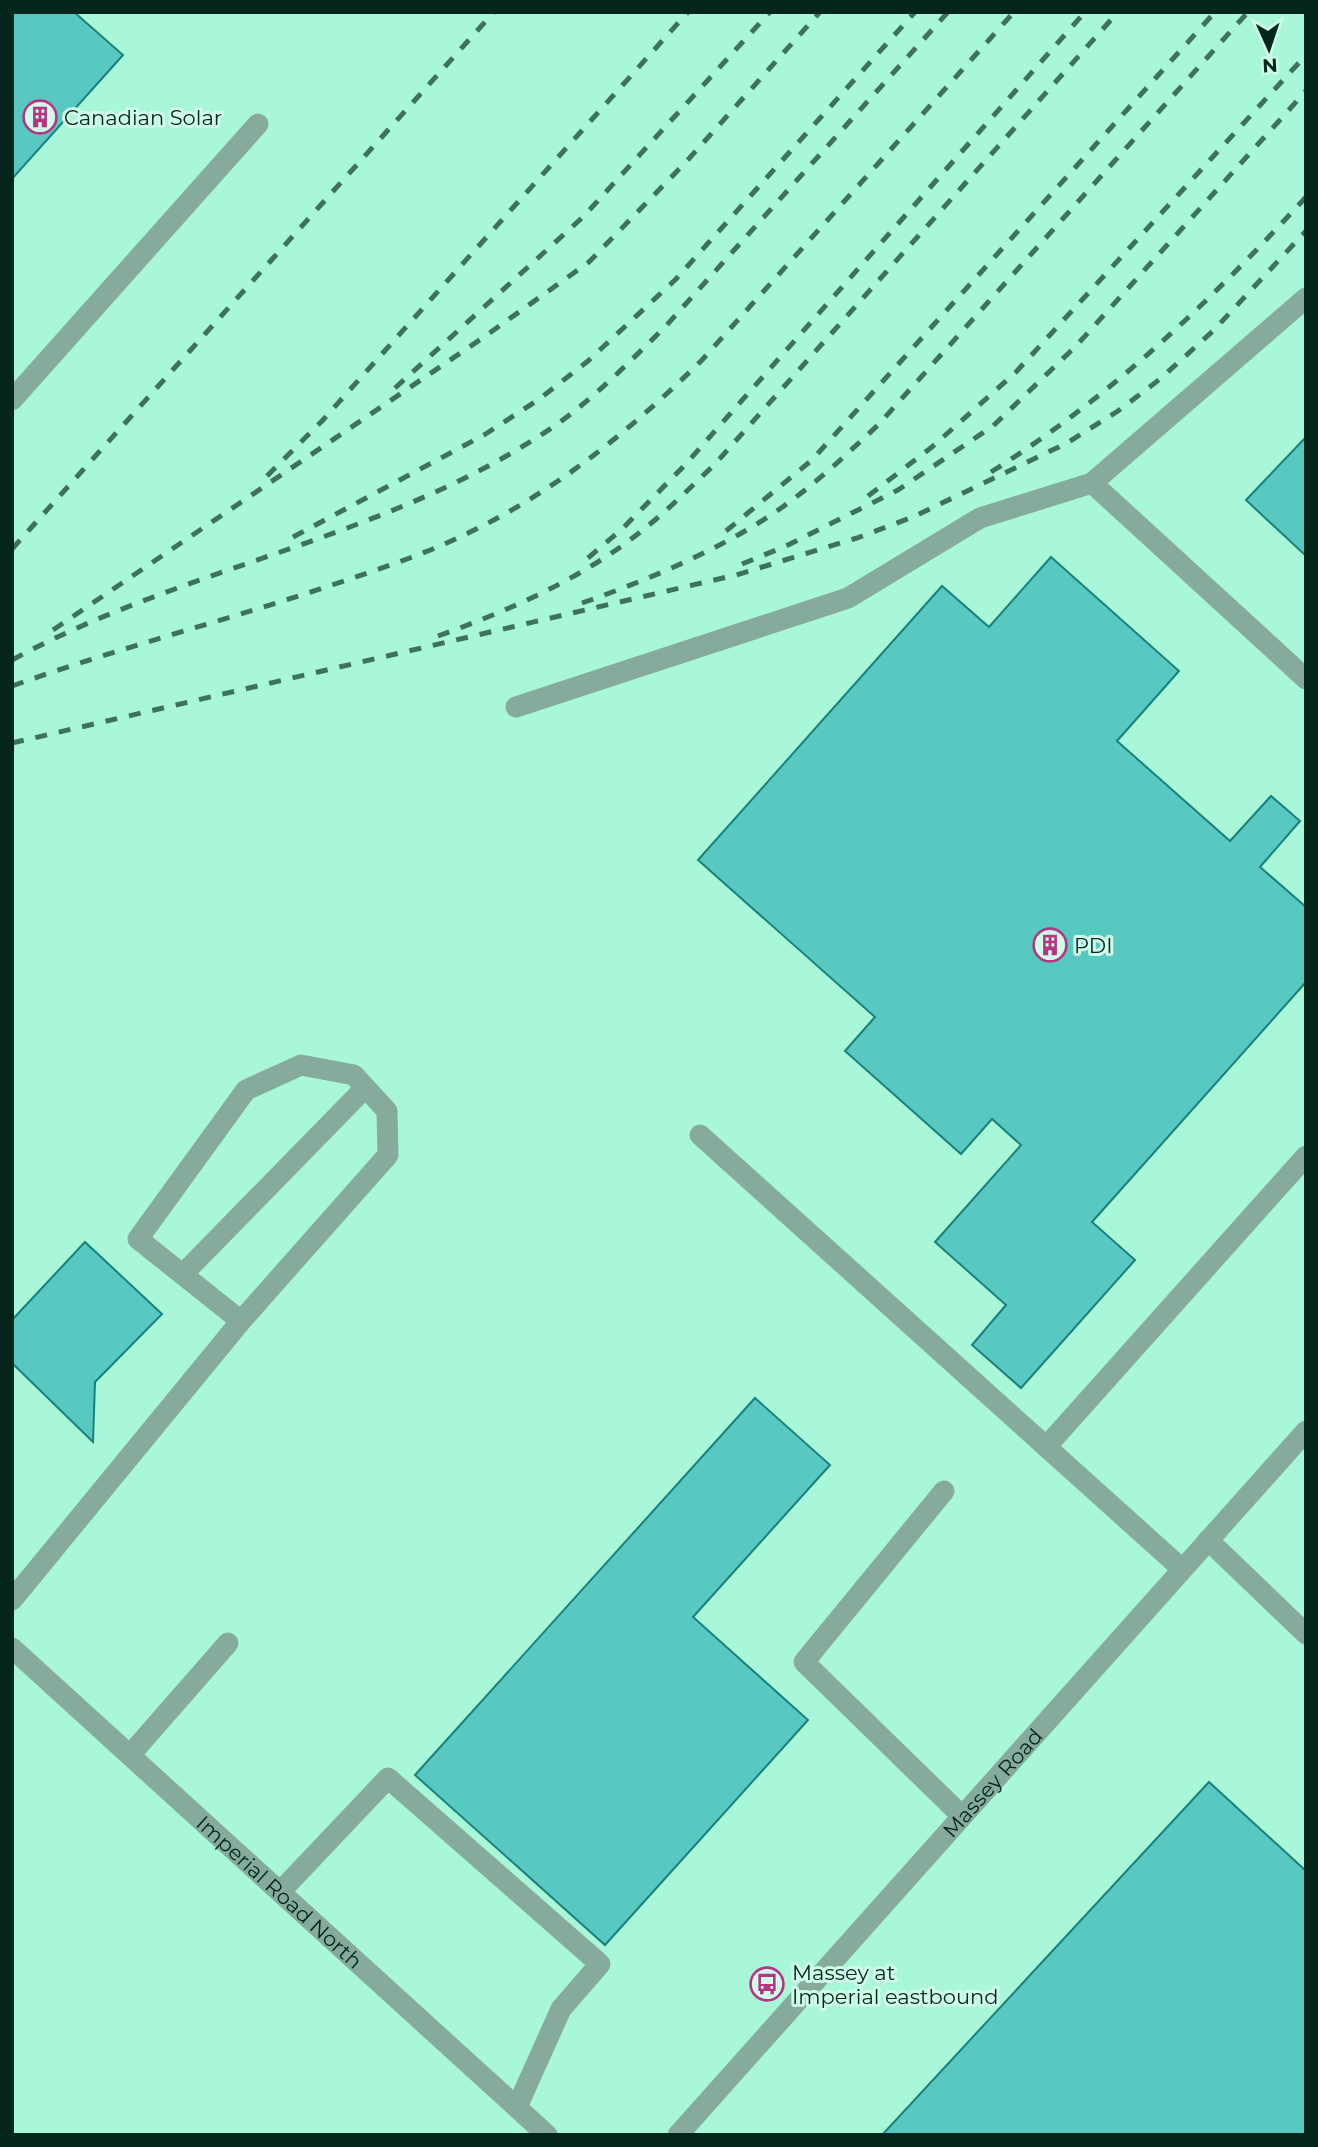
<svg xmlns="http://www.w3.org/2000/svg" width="1318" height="2147" viewBox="0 0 1318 2147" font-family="Montserrat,sans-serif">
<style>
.building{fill:#57c9c0;stroke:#19817a;stroke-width:2}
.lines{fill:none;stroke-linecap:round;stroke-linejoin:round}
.minor{stroke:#86ab9c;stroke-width:21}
.rail{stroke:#3f715f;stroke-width:5;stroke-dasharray:12 12;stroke-linecap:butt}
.labels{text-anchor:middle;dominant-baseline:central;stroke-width:6;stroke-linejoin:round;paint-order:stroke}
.poi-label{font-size:21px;fill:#04261b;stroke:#cffdea;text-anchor:start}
.street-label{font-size:21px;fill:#04261b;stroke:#cffdea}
</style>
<rect width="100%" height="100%" fill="#a7f7d8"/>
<!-- building -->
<g class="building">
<path d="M12,12H74L123,55L12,179Z"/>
<path d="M1306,437V556L1246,500Z"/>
<path d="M1051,557L1179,671L1117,741L1230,841L1271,796L1300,821L1260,867L1306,907V982L1092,1222L1135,1260L1021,1388L972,1345L1006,1305L935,1242L1021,1145L992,1119L961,1154L845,1051L875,1017L698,860L942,586L989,627Z"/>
<path d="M85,1242L162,1314L95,1382L93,1442L12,1363V1320Z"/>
<path d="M755,1398L830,1465L693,1617L808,1720L605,1945L415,1775Z"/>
<path d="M1209,1782L1306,1871V2135H882Z"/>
</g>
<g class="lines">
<!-- minor -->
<g class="minor">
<path d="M1306,298L1092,483L1306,679"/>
<path d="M12,400L258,124"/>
<path d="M516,707L848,598L980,518L1092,483"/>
<path d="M700,1135L1182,1569"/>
<path d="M183,1274L364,1089"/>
<path d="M1046,1447L1306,1156"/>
<path d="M944,1491L804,1662L962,1816"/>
<path d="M1208,1540L1306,1634"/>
<path d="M12,1600L241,1321L388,1155L387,1111L354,1075L301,1065L246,1090L138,1239L241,1321"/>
<path id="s1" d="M12,1648L547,2135"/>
<path d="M130,1755L228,1643"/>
<path d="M280,1892L388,1778L600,1964L561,2009L517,2107"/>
<path id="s2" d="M678,2135L1306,1431"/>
</g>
<!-- rail -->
<g class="rail">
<path d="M395,388L583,217L770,12"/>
<path d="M991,472C1111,397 1211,301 1306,197"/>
<path d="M267,476L322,421L688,12"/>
<path d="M868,496L932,447L1016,372L1306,55"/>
<path d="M726,531L812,460L1215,12"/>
<path d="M293,537L484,435L538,400L588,361L676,279L915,12"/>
<path d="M12,549L494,12"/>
<path d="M588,558L622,529L684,466L1085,12"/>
<path d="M742,564L786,546L898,490L993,426L1076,346L1306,91"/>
<path d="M582,603C645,581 712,553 768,517C809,490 844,457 879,424L1248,12"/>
<path d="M53,630L484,337L589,262L686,162L820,12"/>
<path d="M438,636C508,611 581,579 639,533C666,512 690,488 715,464L1118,12"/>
<path d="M12,660C181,568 379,540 541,435C587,406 627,364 665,327L948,12"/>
<path d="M12,686C118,648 228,620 335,584C379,569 423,555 464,535C555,492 631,430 702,360L1014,12"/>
<path d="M12,743L736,575L857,538L913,517L1067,443L1118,411L1160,379L1213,331L1306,231"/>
</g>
</g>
<!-- icons -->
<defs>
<symbol id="building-ring" viewBox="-11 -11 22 22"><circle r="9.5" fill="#cffdea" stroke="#b53581" stroke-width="1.5"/><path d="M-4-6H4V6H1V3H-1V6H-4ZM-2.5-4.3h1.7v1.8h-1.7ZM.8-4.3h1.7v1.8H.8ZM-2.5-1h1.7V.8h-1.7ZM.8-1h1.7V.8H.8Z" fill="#b53581"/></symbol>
<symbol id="bus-ring" viewBox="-11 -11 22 22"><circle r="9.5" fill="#cffdea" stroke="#b53581" stroke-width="1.5"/><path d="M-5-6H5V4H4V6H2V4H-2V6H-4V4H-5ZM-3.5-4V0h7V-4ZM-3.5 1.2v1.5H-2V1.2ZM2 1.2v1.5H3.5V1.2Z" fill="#b53581"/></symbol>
</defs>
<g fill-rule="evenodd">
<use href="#building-ring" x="21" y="98" width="38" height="38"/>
<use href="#building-ring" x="1031" y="926" width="38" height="38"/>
<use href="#bus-ring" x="748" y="1965" width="38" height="38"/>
</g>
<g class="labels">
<!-- poi labels -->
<g class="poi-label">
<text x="64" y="117">Canadian Solar</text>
<text x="1074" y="945">PDI</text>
<text x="792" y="1972">Massey at<tspan x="792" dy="24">Imperial eastbound</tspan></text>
</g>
<!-- street labels -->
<g class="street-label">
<text stroke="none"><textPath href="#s2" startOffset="472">Massey Road</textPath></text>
<text stroke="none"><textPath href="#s1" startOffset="362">Imperial Road North</textPath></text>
</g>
</g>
<!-- border -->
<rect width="1318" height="2147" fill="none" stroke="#04261b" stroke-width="28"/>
<!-- north arrow -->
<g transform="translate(1269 49) rotate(177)" stroke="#cffdea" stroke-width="5" paint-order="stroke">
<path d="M0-5L12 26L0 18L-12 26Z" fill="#04261b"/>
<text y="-10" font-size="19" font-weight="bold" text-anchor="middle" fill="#04261b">N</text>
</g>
</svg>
